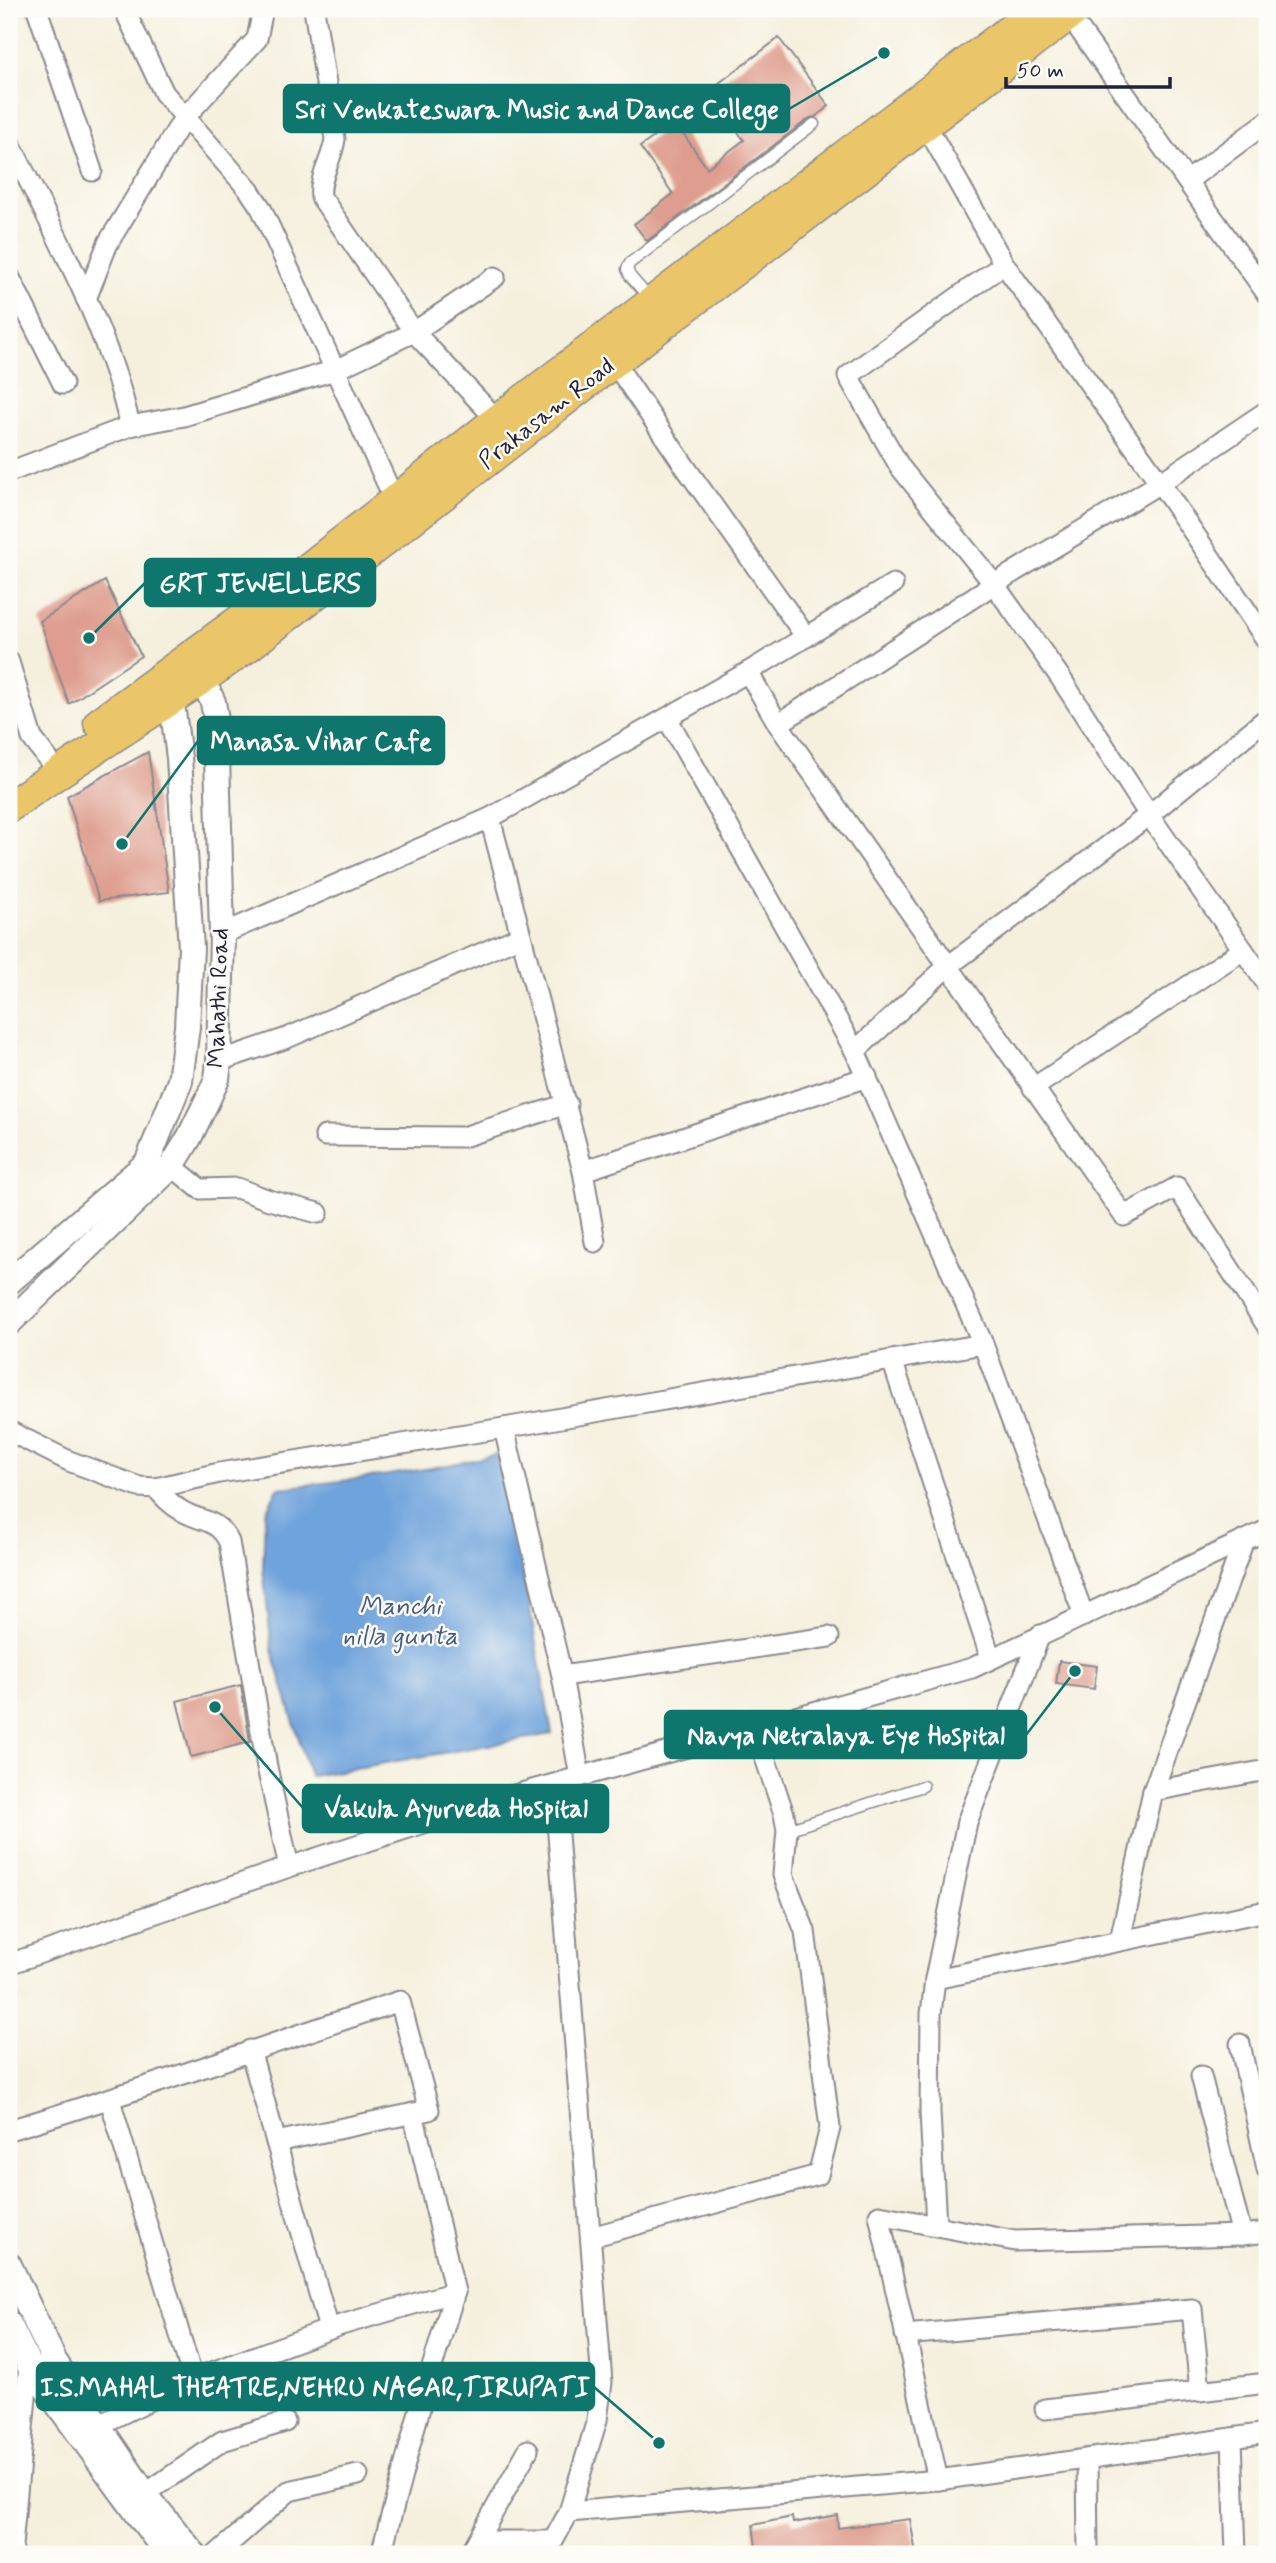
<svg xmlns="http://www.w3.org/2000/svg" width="1276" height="2563" viewBox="0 0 1276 2563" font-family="Mynerve,sans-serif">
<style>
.water{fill:#6ea3db;stroke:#48628b;stroke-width:2}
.building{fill:#de9d8e}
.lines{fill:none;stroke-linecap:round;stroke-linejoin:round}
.service-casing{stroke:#8c898c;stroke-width:13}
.minor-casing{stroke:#8c898c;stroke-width:23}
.tertiary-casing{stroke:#8c898c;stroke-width:28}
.primary-casing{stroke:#8c898c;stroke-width:33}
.service{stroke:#fff;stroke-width:10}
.minor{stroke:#fff;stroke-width:19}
.tertiary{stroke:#fff;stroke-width:24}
.primary{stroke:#ebc669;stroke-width:30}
.labels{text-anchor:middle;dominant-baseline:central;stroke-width:5;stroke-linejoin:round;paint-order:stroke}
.street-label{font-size:24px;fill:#22223b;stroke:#fdfcf7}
.water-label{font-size:26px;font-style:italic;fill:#445c83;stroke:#fdfcf7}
.leader{fill:none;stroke:#0f766e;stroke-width:2.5}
.callout-dot{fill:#0f766e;stroke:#fdfcf7;stroke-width:2.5}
.callout{fill:#0f766e;stroke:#0f766e;stroke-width:2.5}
.callout-label{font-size:26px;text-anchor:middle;font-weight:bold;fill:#fff}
</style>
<rect width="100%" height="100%" fill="#fdfcf7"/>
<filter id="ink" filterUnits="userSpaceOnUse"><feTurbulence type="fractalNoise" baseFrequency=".0143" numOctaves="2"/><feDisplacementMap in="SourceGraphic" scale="14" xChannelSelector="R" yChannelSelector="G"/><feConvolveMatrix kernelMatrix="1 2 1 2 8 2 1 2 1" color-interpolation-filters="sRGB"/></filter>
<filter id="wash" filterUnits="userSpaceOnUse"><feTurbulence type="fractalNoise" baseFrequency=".00686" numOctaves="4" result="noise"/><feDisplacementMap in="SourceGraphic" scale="28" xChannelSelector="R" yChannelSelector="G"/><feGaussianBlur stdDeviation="1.57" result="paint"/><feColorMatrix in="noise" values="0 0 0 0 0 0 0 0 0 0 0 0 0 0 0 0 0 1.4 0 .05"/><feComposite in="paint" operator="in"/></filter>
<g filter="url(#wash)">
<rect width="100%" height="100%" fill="#f5f0de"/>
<!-- water -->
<path class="water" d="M502,1453L552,1734L310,1776L272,1649L263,1568L265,1514L278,1488C353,1480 428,1472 502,1453Z"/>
<g id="blocks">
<!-- building -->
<g class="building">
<path d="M779,38L829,106L815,117L810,118L647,241L634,224L673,194L640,147L675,122L707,168L744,140L707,92Z"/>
<path d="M105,581L141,656L69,704L40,621Z"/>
<path d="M148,752L169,892L99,901L67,796Z"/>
<path d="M1059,1661L1097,1666L1094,1689L1056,1684Z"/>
<path d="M241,1685L250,1742L191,1757L177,1701Z"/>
<path d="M837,2515L838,2528L910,2519L916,2554H757L753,2525L792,2517L793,2523Z"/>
</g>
</g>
</g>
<g filter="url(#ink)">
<use href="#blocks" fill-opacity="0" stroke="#8c898c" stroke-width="2"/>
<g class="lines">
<defs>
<g id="service">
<path d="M650,299L630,276L627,269L630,263L814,124"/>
<path d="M787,1830L923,1786"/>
</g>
<g id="minor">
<path d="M37,9L92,171"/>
<path d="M124,9L164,93L249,190L261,208L394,499"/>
<path d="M314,9L335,139C333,158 318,179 321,197L414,332L497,420"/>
<path d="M1069,15L1267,294"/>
<path d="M926,125L1004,264L1160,483L1267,641"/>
<path d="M9,141C54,233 108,326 130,426"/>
<path d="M1187,181L1267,122"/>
<path d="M1004,264L848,376L900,467L994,584L1060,677L1149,815L1267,984"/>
<path d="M9,276L63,384"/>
<path d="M86,299L108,243L184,118L257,39L263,9"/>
<path d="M614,362L686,468L806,637"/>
<path d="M9,472L130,426L184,416L335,370L414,332L495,277"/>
<path d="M9,662L32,738L48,759"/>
<path d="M748,672L778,724L1124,1216L1177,1187L1267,1326"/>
<path d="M667,718L855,1051L983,1344L1084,1616"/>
<path d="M778,724L994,584L1160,483L1267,411"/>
<path d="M490,818L583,1171"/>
<path d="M222,934L490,818L748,672L893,584"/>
<path d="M855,1051L947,967L1149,815L1267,718"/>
<path d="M219,1061L287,1038L521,936"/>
<path d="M1033,1088L1243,950"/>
<path d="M325,1136L463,1137L567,1104"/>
<path d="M172,1166L200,1189L237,1188L269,1200L318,1213"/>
<path d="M595,1242L583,1171L867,1077"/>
<path d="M892,1360L991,1659"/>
<path d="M504,1428L562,1676L580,1777"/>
<path d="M9,1431L69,1461L139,1487L156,1488L219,1473L504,1428L983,1344"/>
<path d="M156,1488C164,1497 171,1505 182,1511C203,1523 217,1518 229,1542L267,1767L289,1867"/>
<path d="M562,1676L829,1637"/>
<path d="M1153,1791L1244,1540"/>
<path d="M1120,1940L1153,1791L1267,1770"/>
<path d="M9,1964L289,1867L482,1804L972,1668L1267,1530"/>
<path d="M935,1979L1267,1911"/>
<path d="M1240,2044L1267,2169"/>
<path d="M250,2050L329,2329"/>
<path d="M1201,2076L1242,2235"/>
<path d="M110,2100L193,2379"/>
<path d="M413,2113L455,2292"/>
<path d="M9,2130C140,2091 269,2044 400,2001L429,2110L276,2142"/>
<path d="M936,2226L930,2112L931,2014L935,1979L967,1822L1040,1635"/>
<path d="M591,2237L818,2175L830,2128L805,1931L783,1875L787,1830L784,1814L755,1728"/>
<path d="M905,2335L1192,2309L1200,2391"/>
<path d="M1045,2409L1267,2383"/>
<path d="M97,2426L193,2379L341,2325L455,2292L422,2400L381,2554"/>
<path d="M1232,2438L1236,2554"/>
<path d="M1087,2459L1088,2554"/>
<path d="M938,2480L879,2215L1015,2241L1242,2235L1267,2232"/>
<path d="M145,2494L222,2441L285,2422"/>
<path d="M569,2512L938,2480L1267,2433"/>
<path d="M478,2541H553"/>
<path d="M14,2554L12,2546L29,2365H34"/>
<path d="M217,2554L289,2491L358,2475"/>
<path d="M470,2554L528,2450"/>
<path d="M546,2554L569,2512L597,2420L602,2382L554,1785"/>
</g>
<g id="tertiary">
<path d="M9,1282L147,1163L180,1081L187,1027L191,948L179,758L173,711L162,684"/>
<path d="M9,1323L172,1166L189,1138L208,1099L217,1079L219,1061L222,934L216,720L213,702L195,663"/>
<path d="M9,2265L55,2362L145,2494L194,2554"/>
<path d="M9,2324L29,2365L167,2554"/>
</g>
<g id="primary">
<path d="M99,723L274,595L497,420L1037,9"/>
<path d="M9,807C87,751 171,703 249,646L614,362L1077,9"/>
</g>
</defs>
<!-- service casing -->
<use href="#service" class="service-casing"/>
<!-- minor casing -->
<use href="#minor" class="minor-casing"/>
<!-- tertiary casing -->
<use href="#tertiary" class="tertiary-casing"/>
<!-- primary casing -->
<use href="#primary" class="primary-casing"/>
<!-- service -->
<use href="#service" class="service"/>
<!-- minor -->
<use href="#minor" class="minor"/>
<!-- tertiary -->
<use href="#tertiary" class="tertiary"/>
<!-- primary -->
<use href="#primary" class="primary"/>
</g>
</g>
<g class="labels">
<!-- street labels -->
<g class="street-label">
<text transform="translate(547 414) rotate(-38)">Prakasam Road</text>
<text transform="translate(219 998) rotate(-88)">Mahathi Road</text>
</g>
<!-- water labels -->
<g class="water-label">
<text x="400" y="1607">Manchi<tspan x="400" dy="30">nilla gunta</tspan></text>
</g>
</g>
<!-- callouts -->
<path class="leader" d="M884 53L789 109M89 638L145 583M122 844L198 741M1075 1671L1026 1735M215 1707L303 1808M659 2443L594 2387"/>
<g class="callout-dot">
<circle cx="884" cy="53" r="7"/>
<circle cx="89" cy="638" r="7"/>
<circle cx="122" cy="844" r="7"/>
<circle cx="1075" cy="1671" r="7"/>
<circle cx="215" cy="1707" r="7"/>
<circle cx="659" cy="2443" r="7"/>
</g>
<g class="callout">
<rect x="284" y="85" width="505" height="47" rx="7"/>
<rect x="145" y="559" width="230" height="47" rx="7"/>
<rect x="198" y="717" width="246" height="47" rx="7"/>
<rect x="665" y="1711" width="361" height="47" rx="7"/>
<rect x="303" y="1785" width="305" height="47" rx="7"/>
<rect x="37" y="2363" width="557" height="47" rx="7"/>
</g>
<g class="callout-label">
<text x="537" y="118">Sri Venkateswara Music and Dance College</text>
<text x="260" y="592">GRT JEWELLERS</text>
<text x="321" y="750">Manasa Vihar Cafe</text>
<text x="846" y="1744">Navya Netralaya Eye Hospital</text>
<text x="456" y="1817">Vakula Ayurveda Hospital</text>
<text x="315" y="2396">I.S.MAHAL THEATRE,NEHRU NAGAR,TIRUPATI</text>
</g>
<!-- margin -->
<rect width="1276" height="2563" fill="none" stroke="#fdfcf7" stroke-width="35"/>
<!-- scale -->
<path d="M1006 77v10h164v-10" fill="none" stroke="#22223b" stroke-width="3.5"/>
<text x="1017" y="77" font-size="21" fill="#22223b" stroke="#fdfcf7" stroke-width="5" paint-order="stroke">50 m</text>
</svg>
